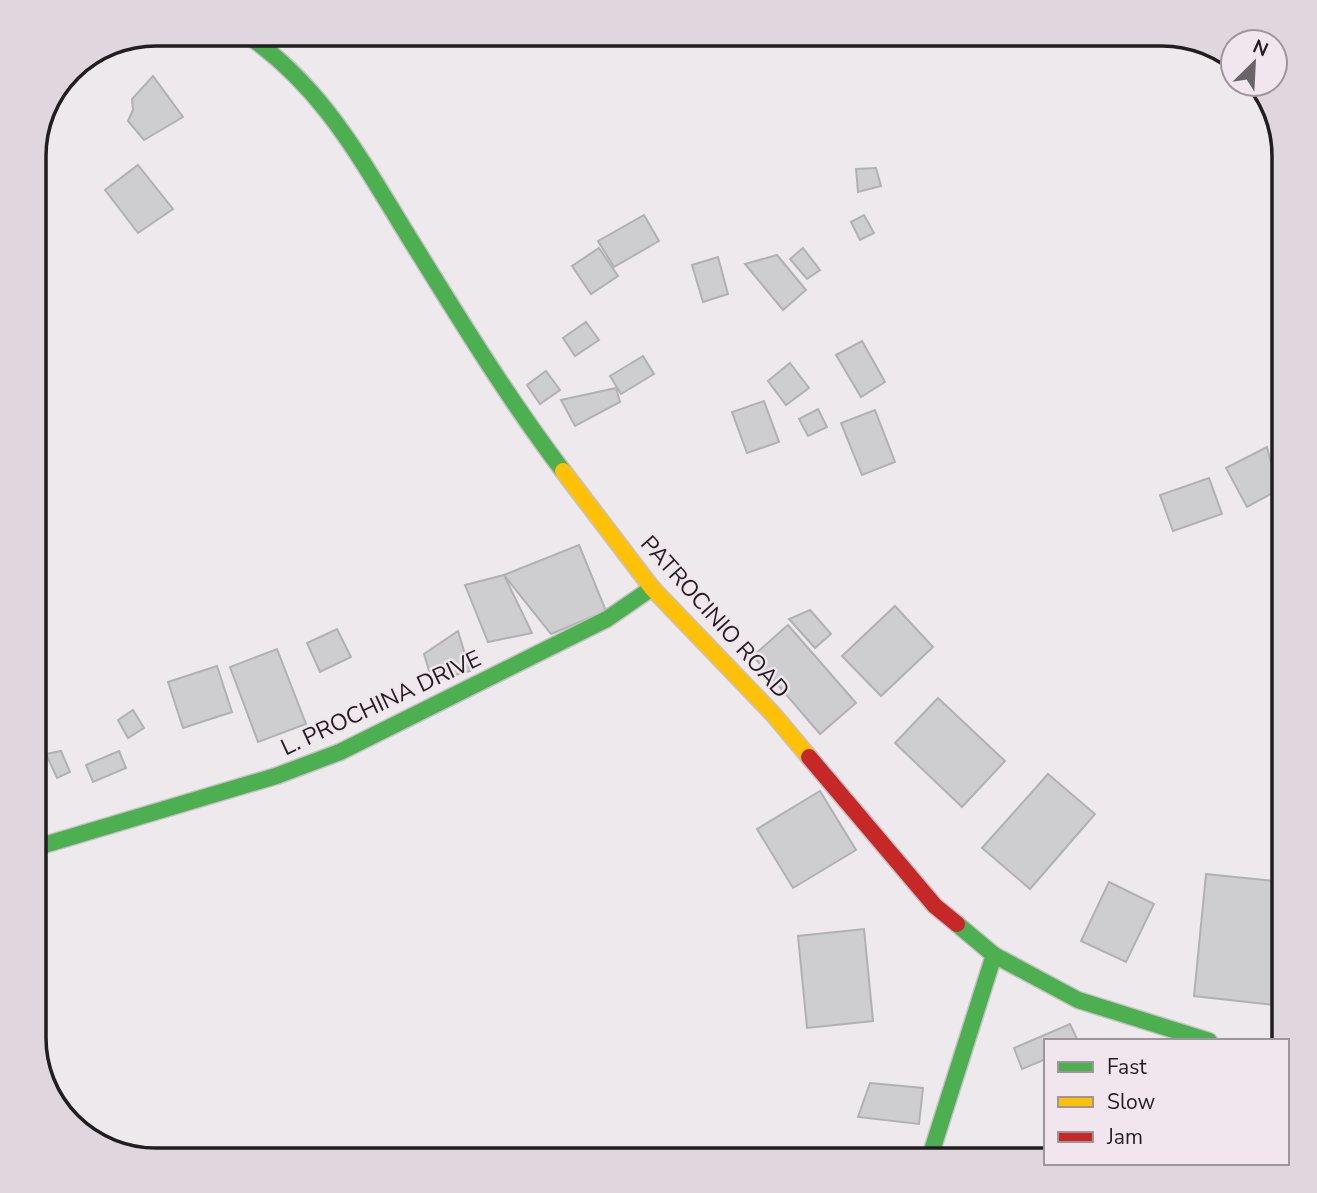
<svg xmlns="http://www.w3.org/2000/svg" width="1317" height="1193" viewBox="0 0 1317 1193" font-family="'Nunito Sans',sans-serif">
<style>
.building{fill:#ceced0;stroke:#b1b1b3;stroke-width:2}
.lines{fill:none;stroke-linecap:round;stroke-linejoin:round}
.fast-casing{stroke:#c6c1c5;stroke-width:19}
.slow-casing{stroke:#c6c1c5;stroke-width:19}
.jam-casing{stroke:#c6c1c5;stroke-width:19}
.fast{stroke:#4caf50;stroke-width:16}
.slow{stroke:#ffc107;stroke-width:16}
.jam{stroke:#c62828;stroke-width:16}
.labels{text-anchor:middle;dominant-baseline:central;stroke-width:5;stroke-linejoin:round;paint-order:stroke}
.street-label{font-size:23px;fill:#211d20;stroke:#f1e6ee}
.rim{fill:none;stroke:#211d20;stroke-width:3.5}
</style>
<rect width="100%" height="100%" fill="#eee9ed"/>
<!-- building -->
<g class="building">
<path d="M153,76L183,117L144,140L128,121L133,110L132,99Z"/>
<path d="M138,165L173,209L138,233L105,190Z"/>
<path d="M876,168L881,186L858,192L856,169Z"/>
<path d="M644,215L659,241L614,267L598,241Z"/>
<path d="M864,215L874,233L860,240L851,222Z"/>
<path d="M599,248L618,276L591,294L572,266Z"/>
<path d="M803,248L820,270L807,279L790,259Z"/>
<path d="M777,255L806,290L783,310L745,264Z"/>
<path d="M718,257L728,294L703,302L692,265Z"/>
<path d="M586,322L599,340L575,356L563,338Z"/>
<path d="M862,341L885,382L861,397L836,355Z"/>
<path d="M643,356L654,374L621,394L610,376Z"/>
<path d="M790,363L809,388L786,405L768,381Z"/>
<path d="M546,371L560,390L540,404L527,385Z"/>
<path d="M616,388L620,402L575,426L561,400Z"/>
<path d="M764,401L779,442L747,453L732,412Z"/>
<path d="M818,409L827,427L808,436L799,419Z"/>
<path d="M875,410L895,462L862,475L841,423Z"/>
<path d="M1267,447L1278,490L1247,507L1226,468Z"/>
<path d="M1209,478L1222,514L1173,531L1160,495Z"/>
<path d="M579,545L606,611L551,634L504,575Z"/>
<path d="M504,575L532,633L488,642L465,585Z"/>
<path d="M895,606L933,647L881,696L842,656Z"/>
<path d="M810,610L831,634L815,648L789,619Z"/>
<path d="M788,625L856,703L820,734L753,656Z"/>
<path d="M337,629L351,657L320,672L307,643Z"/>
<path d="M458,631L470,671L432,681L424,654Z"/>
<path d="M277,649L306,724L258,742L230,667Z"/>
<path d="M217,666L232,712L183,728L168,682Z"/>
<path d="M938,698L1005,761L962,807L895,743Z"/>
<path d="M133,710L144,728L128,738L118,720Z"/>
<path d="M61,751L70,772L57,778L46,754Z"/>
<path d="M119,751L126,768L93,782L86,765Z"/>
<path d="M1048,774L1095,814L1030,889L982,848Z"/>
<path d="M820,791L856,850L793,888L757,829Z"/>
<path d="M1206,874L1284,882V1006L1194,996Z"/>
<path d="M1109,882L1154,904L1126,962L1081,941Z"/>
<path d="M864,929L873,1021L807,1028L798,936Z"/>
<path d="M1070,1024L1078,1041H1046V1059L1022,1069L1014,1048Z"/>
<path d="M870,1083L923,1088L919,1124L858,1117Z"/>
</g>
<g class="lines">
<defs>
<g id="fast">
<path d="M244,33C323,86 361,160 410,239C459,318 507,397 563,471"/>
<path d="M34,848L276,776L340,752L607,619L652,588"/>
<path d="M957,924L994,955L1078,1000L1209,1041"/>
<path d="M929,1160L994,955"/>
</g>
<path id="slow" d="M563,471L652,588L773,714L809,757"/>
<path id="jam" d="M809,757L935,906L957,924"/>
</defs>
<!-- fast casing -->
<use href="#fast" class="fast-casing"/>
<!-- slow casing -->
<use href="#slow" class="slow-casing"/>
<!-- jam casing -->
<use href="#jam" class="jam-casing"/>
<!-- fast -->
<use href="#fast" class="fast"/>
<!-- slow -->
<use href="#slow" class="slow"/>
<!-- jam -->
<use href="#jam" class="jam"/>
</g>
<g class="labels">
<!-- street labels -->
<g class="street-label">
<text transform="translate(715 617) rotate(48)">PATROCINIO ROAD</text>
<text transform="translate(381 703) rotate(-25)">L. PROCHINA DRIVE</text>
</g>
</g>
<!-- crop -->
<path d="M0 0H1317V1193H0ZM156 46H1162A110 110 0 0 1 1272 156V1038A110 110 0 0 1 1162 1148H156A110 110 0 0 1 46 1038V156A110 110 0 0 1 156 46Z" fill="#e0d6de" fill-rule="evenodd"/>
<path class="rim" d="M156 46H1162A110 110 0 0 1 1272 156V1038A110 110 0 0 1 1162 1148H156A110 110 0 0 1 46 1038V156A110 110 0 0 1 156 46Z"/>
<!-- legend -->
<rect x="1044" y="1039" width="245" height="126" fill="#f1e6ee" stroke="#9e969c" stroke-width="2"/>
<rect x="1058" y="1062" width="35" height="10" fill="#4caf50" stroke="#9e969c" stroke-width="2"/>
<text x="1107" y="1074" font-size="21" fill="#211d20">Fast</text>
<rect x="1058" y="1097" width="35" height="10" fill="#ffc107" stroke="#9e969c" stroke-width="2"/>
<text x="1107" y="1109" font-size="21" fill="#211d20">Slow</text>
<rect x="1058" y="1132" width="35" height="10" fill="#c62828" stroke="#9e969c" stroke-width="2"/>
<text x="1107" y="1144" font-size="21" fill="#211d20">Jam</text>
<!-- north arrow -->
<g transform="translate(1254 63) rotate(24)"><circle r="33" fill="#f1e6ee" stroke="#9e969c" stroke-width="2"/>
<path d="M0-5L12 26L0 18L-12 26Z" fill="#696468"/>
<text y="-10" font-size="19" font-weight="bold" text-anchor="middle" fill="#211d20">N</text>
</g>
</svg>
